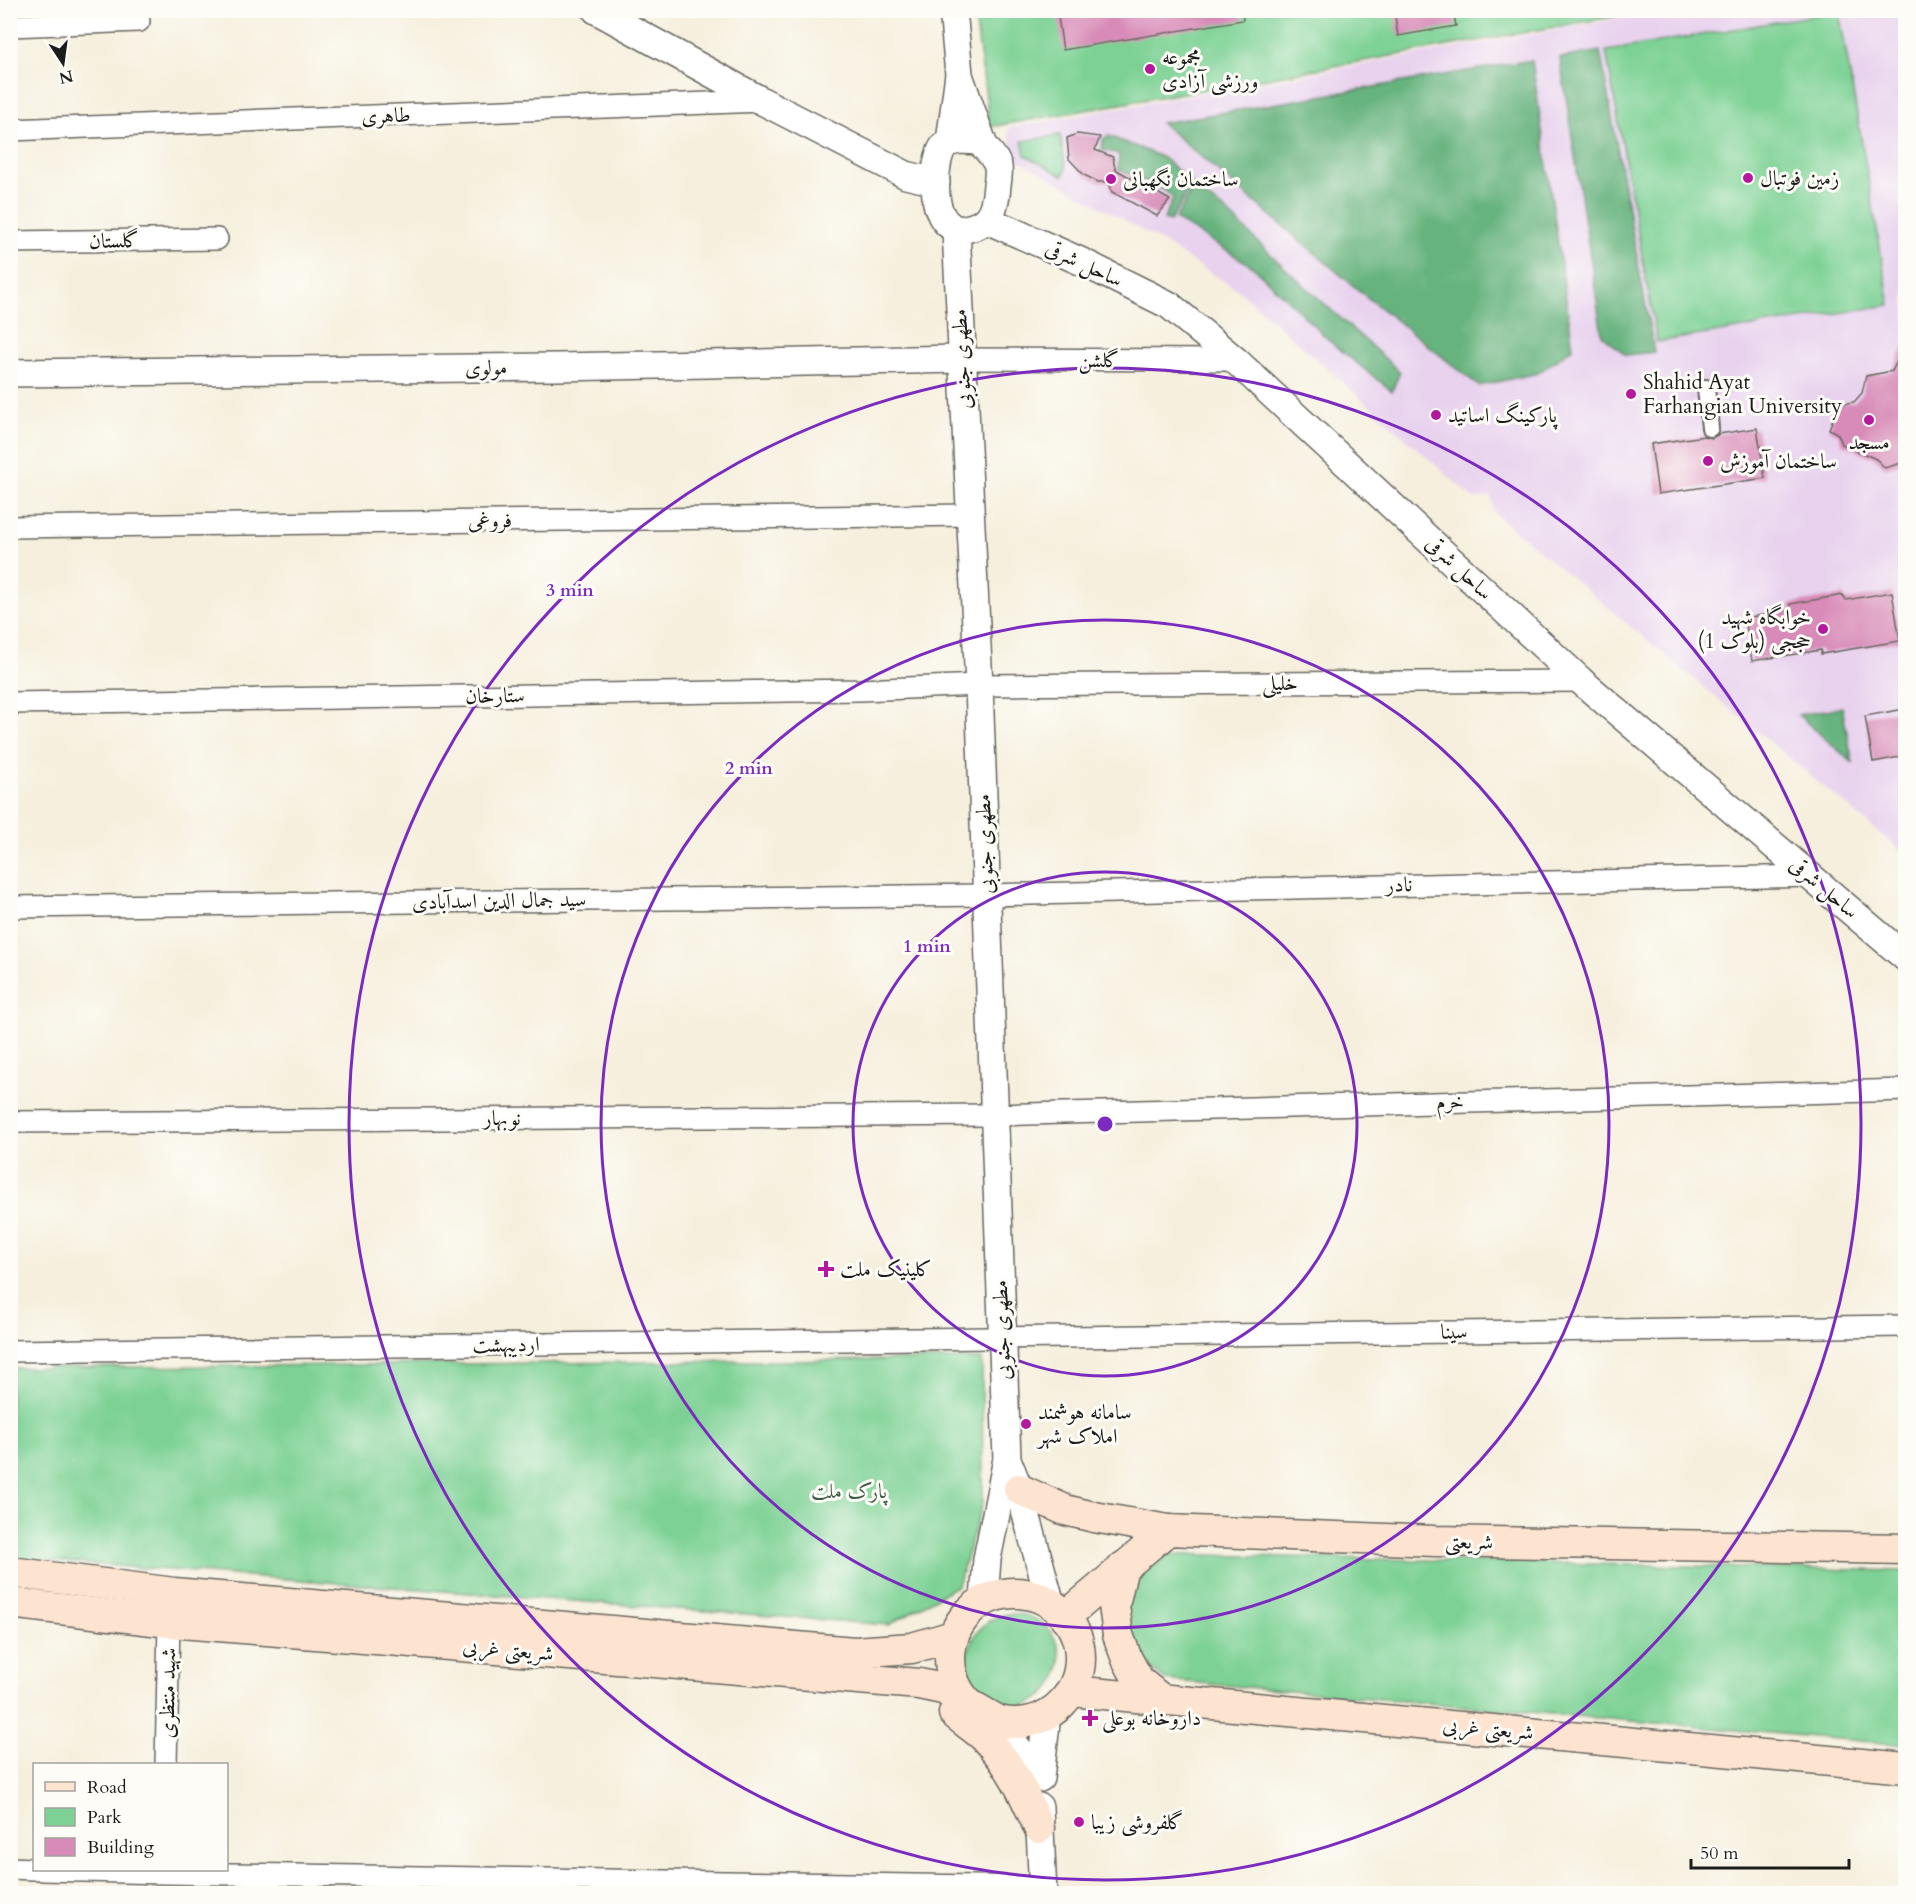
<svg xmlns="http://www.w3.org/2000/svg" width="1916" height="1904" viewBox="0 0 1916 1904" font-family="Cardo,Amiri,serif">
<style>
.built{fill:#e8d2ee}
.green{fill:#7dd194;stroke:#4c7658;stroke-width:1.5}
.forest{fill:#66b37e;stroke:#41684d;stroke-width:1.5}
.building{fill:#d88bb8}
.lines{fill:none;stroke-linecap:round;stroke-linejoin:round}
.pedestrian-casing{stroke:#686660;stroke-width:20}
.minor-casing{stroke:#686660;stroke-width:24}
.tertiary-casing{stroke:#686660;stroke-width:30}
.secondary-casing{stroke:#686660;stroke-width:33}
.pedestrian{stroke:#fff;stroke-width:16}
.minor{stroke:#fff;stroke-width:21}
.tertiary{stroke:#fff;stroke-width:27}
.secondary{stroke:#fde4d1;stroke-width:30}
.ring{fill:none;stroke:#7b2cbf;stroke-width:3}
.poi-dot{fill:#b5179e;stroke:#fdfcf7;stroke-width:2}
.labels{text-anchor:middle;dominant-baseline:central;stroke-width:6;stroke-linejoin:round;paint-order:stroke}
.poi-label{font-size:21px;fill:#1c1c1c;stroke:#fdfcf7;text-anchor:start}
.street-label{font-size:21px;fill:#1c1c1c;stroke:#fdfcf7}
.park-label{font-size:21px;fill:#3e5b46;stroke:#fdfcf7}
.centre{fill:#7b2cbf;stroke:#fdfcf7;stroke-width:3}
.ring-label{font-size:18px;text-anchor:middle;font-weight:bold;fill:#7b2cbf;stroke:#fdfcf7;stroke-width:6;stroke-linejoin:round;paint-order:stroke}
</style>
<rect width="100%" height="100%" fill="#fdfcf7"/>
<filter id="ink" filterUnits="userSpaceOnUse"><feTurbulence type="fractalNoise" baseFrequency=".0167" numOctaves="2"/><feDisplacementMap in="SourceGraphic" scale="12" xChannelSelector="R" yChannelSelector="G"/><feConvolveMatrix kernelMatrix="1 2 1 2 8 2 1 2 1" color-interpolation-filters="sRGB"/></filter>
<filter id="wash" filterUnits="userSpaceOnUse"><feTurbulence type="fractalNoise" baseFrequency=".008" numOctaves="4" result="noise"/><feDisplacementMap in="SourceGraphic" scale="24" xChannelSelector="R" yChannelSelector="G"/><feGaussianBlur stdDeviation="1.35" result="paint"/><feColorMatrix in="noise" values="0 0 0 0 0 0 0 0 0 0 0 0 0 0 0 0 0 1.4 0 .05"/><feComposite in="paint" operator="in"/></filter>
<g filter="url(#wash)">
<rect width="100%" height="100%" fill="#f6efdd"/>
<!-- built -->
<path class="built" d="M1660,11H1905V854L1494,513L1491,496L1474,499L1241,292L1157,239L1014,157L1008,128Z"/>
<!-- green -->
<g class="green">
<path d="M974,10L1646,11L990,127Z"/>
<path d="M1839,11L1890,305L1657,342L1606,51Z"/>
<path d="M1060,135L1066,169L1063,176L1025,155L1022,141Z"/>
<path d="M982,1359L983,1502L958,1585L889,1625L11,1558L10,1368Z"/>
<path d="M1158,1554L1905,1571V1745L1165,1680L1125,1647L1126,1591Z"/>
<circle cx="1014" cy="1660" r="46"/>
</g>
<!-- forest -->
<g class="forest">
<path d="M1600,51L1654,352L1626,355L1602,335L1560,58Z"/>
<path d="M1532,60L1573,348L1538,373L1479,386L1363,294L1161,123Z"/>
<path d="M1109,136L1162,157L1193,184L1170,221L1164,219L1173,198L1164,190L1118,169L1119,154L1102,150L1103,139Z"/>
<path d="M1193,188L1225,210L1285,268L1400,372L1392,391L1334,345L1252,266L1175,219Z"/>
<path d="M1842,707L1853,763L1798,715Z"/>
</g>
<g id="blocks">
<!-- building -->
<g class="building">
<path d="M1057,10H1242L1243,20L1063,50Z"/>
<path d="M1394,10H1453L1456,26L1398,36Z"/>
<path d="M1077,134L1100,137L1095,150L1113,157L1115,169L1170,200L1157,216L1112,192L1109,182H1098L1084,175L1069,159L1067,138Z"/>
<path d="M1905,346V462L1885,468L1876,459L1842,444L1838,434L1829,429L1839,404L1854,402L1862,393L1866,376L1892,371Z"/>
<path d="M1757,428L1765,478L1658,494L1651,444L1704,436L1712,438L1719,434Z"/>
<path d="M1892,592L1900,641L1821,654V650L1752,661L1745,618L1791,610L1790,604L1843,595L1846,600Z"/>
<path d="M1905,709V756L1873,762L1865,716Z"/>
</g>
</g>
</g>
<g filter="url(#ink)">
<use href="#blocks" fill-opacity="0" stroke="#686660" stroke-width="1.5"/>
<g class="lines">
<defs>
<path id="pedestrian" d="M1706,388L1710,428"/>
<g id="minor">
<path d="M10,26L139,21"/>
<path d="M10,130L762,101"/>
<path d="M10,242L217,239"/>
<path d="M962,359L1235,360"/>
<path d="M10,527L970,515"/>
<path d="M10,703L860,690L979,685L1581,681"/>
<path d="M10,907L987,895L1810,876"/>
<path d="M10,1122L994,1115L1906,1090"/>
<path d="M10,1351L1906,1326"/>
<path d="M166,1764L169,1622"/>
<path d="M10,1868L34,1869"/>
<path d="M43,1870L164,1873L1043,1887"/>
</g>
<g id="tertiary">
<path d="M596,10L762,101L906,175L936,182"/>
<path d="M960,78L984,146"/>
<path d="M962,140L978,141C986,148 994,156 998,166C999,172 998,179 997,185C995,215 987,228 956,230C949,225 943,221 940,212C933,199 934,158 944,146C948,141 956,141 962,140Z"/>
<path d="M950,142L959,74L953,10"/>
<path d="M987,220L1080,261L1169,305L1235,360L1581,681L1906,958"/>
<path d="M956,230L979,685L1007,1459"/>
<path d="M10,373L558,367L962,359"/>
<path d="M984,1600L987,1559L1007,1459L1019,1489L1051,1604"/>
<path d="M997,1720L1040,1778L1047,1714"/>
<path d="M1039,1807L1043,1894"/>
</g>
<g id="secondary">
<path d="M1019,1489L1065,1510L1094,1517L1168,1530"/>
<path d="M1123,1567L1114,1605L1118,1635L1127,1659L1139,1681L1161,1699"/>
<path d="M10,1572L174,1593L854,1652L912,1648L953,1636"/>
<circle cx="1015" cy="1658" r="65"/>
<path d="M10,1603L169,1622L919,1684L943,1689L997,1720"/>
<path d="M1065,1617L1168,1530L1435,1541L1906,1549"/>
<path d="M1071,1691L1906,1768"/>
<path d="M954,1713C963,1721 974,1728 983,1736C1010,1762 1025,1795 1039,1828"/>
</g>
</defs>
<!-- pedestrian casing -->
<use href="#pedestrian" class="pedestrian-casing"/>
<!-- minor casing -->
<use href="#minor" class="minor-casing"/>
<!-- tertiary casing -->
<use href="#tertiary" class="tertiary-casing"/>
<!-- secondary casing -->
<use href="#secondary" class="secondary-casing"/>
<!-- pedestrian -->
<use href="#pedestrian" class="pedestrian"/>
<!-- minor -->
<use href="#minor" class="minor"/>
<!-- tertiary -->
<use href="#tertiary" class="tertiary"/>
<!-- secondary -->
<use href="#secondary" class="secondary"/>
</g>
</g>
<!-- distance rings -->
<g class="ring">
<circle cx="1105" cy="1124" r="252"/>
<circle cx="1105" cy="1124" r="504"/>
<circle cx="1105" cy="1124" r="756"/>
</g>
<!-- markers -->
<g class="poi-dot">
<circle cx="1150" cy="69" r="6"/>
<circle cx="1748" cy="178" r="6"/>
<circle cx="1111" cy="179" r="6"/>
<circle cx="1631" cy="394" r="6"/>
<circle cx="1436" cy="415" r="6"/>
<circle cx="1869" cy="420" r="6"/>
<circle cx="1708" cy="461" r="6"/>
<circle cx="1823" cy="629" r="6"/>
<path d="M823 1260h6v6h6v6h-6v6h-6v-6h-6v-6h6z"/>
<circle cx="1026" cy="1424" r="6"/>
<path d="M1087 1709h6v6h6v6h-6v6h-6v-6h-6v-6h6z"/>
<circle cx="1079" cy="1822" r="6"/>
</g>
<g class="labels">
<!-- poi labels -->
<g class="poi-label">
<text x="1162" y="57">مجموعه<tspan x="1162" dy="24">ورزشی آزادی</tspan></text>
<text x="1760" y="178">زمین فوتبال</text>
<text x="1123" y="179">ساختمان نگهبانی</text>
<text x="1643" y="382">Shahid Ayat<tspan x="1643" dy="24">Farhangian University</tspan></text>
<text x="1448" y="415">پارکینگ اساتید</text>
<text x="1869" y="442" text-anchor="middle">مسجد</text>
<text x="1720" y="461">ساختمان آموزش</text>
<text x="1811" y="617" text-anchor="end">خوابگاه شهید<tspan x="1811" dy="24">حججی (بلوک 1)</tspan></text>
<text x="840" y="1269">کلینیک ملت</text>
<text x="1038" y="1412">سامانه هوشمند<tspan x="1038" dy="24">املاک شهر</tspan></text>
<text x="1102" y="1718">داروخانه بوعلی</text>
<text x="1091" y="1822">گلفروشی زیبا</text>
</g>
<!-- street labels -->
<g class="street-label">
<text transform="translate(386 116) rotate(-2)">طاهری</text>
<text transform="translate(114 241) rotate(-1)">گلستان</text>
<text transform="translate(1084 264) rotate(25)">ساحل شرقی</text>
<text transform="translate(962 359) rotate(-93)">مطهری جنوبی</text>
<text x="1099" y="360">گلشن</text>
<text transform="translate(486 368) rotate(-1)">مولوی</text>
<text transform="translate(490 521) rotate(-1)">فروغی</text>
<text transform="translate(1459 568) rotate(43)">ساحل شرقی</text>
<text x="1280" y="683">خلیلی</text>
<text transform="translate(495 696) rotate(-1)">ستارخان</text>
<text transform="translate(985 844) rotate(-92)">مطهری جنوبی</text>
<text transform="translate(1399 885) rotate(-1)">نادر</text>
<text transform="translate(1824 888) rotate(40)">ساحل شرقی</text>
<text transform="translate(499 901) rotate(-1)">سید جمال الدین اسدآبادی</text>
<text transform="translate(1450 1102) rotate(-2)">خرم</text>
<text x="502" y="1118">نوبهار</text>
<text transform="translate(1002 1330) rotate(-92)">مطهری جنوبی</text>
<text transform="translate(1454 1332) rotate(-1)">سینا</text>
<text transform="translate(506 1345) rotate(-1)">اردیبهشت</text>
<text transform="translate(1469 1542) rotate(1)">شریعتی</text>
<text transform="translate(508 1650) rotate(5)">شریعتی غربی</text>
<text transform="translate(168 1693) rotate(-89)">شهید منتظری</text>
<text transform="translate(1488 1729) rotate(5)">شریعتی غربی</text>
</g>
<!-- park labels -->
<g class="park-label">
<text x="849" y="1491">پارک ملت</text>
</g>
</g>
<circle cx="1105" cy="1124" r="9" class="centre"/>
<g class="ring-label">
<text x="570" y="596">3 min</text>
<text x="749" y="774">2 min</text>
<text x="927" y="952">1 min</text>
</g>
<!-- margin -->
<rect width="1916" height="1904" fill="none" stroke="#fdfcf7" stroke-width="36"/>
<!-- legend -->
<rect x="33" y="1763" width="195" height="108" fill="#fdfcf7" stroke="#a3a29f" stroke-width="1.5"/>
<rect x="45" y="1782" width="30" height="9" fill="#fde4d1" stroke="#a3a29f" stroke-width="1.5"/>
<text x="87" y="1793" font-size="18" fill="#1c1c1c">Road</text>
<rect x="45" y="1808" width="30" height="18" fill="#7dd194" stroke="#a3a29f" stroke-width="1.5"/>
<text x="87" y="1823" font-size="18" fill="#1c1c1c">Park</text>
<rect x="45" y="1838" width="30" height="18" fill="#d88bb8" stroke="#a3a29f" stroke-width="1.5"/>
<text x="87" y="1853" font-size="18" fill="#1c1c1c">Building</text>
<!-- north arrow -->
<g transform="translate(63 63) rotate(167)" stroke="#fdfcf7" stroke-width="4.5" paint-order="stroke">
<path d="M0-4.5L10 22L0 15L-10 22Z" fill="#1c1c1c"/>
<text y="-9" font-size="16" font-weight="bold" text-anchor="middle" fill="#1c1c1c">N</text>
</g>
<!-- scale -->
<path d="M1691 1859v9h158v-9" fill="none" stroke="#1c1c1c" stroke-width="3"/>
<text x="1700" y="1859" font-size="18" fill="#1c1c1c" stroke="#fdfcf7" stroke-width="4.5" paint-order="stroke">50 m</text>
</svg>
